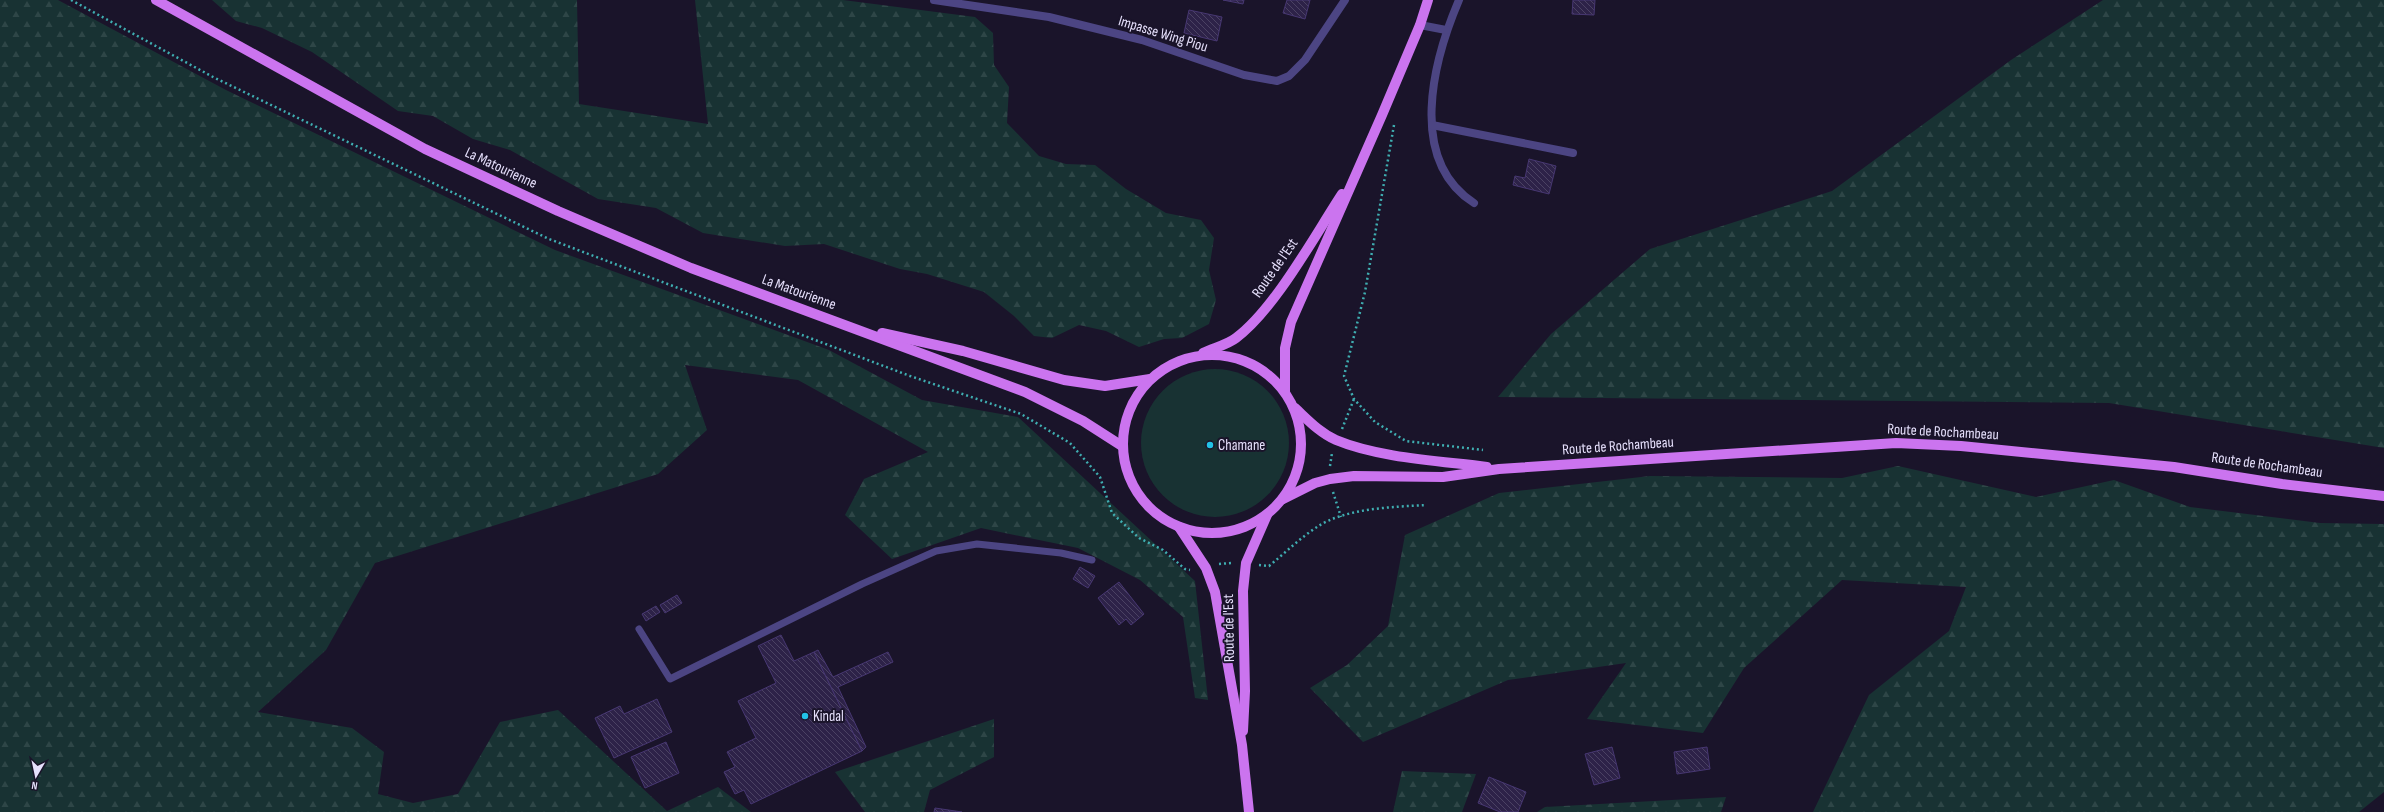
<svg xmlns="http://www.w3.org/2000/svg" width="2384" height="812" viewBox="0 0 2384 812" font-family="'Sofia Sans Condensed',sans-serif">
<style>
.grass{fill:#183233}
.forest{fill:url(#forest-firs)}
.building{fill:url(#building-back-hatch);stroke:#473772}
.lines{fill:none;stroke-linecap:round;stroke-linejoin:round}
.path{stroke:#3faeb1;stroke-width:2.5;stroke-dasharray:2 3;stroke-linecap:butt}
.lane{stroke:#4c4583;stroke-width:7}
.street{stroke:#4c4583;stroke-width:8}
.primary{stroke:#cb74ef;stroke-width:10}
.poi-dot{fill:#22c2e6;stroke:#1a142a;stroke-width:1.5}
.labels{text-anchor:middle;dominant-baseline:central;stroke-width:4;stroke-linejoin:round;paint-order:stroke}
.street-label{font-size:15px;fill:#e6e0fc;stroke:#1a142a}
.poi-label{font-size:15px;fill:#e6e0fc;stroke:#1a142a;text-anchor:start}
</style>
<defs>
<pattern id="forest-firs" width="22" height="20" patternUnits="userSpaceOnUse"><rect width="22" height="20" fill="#183233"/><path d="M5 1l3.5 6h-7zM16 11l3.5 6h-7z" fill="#2e4647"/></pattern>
<pattern id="building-back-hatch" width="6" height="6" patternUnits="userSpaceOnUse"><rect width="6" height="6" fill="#2d2248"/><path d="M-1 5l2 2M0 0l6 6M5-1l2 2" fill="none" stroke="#4b4263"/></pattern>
</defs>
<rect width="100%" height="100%" fill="#1a142a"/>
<!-- grass -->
<circle class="grass" cx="1215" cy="443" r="74"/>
<!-- forest -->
<g class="forest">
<path d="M0,0H58L226,90L555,250L829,350L922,400L1018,417L1195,581L1208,700L1195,698L1183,617L1140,580L1078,548L981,528L892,559L845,515L864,479L928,452L798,380L685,365L707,430L658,474L375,563L326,650L258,712L352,728L384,752L378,794L413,803L458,794L500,722L558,710L667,811L718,787L751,812H0Z"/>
<path d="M212,0H577L579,104L708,124L695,0H843L975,17L993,33L994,65L1009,87L1007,123L1039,156L1066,164L1095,165L1126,189L1166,213L1201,220L1214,238L1209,270L1216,300L1209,324L1182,338L1164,339L1139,347L1106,331L1079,325L1052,338L1034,336L1014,316L984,292L927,274L900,269L824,244L785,246L703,233L656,208L598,199L510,150L473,139L433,116L398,111L312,52L262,28L236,21Z"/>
<path d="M2103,0H2384V448L2109,403L1498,397L1551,334L1650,249L1832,191L2011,60Z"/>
<path d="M1898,466L2036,497L2114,480L2190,507L2320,523L2384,524V792L2359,812H1813L1869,695L1949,631L1966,587L1842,580L1744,668L1703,733L1587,719L1626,663L1508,680L1363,742L1310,688L1347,665L1388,626L1405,535L1499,493L1650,476L1842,478Z"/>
<path d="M994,719V757L930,790L924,812H865L835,772Z"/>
<path d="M1402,771L1476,774L1462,812H1393Z"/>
<path d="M1726,797L1721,812H1537L1545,807Z"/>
</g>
<!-- building -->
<g class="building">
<path d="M1223,0H1244L1243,4Z"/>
<path d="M1287,0H1310L1305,19L1283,13Z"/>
<path d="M1573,0H1595L1594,15L1572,14Z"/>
<path d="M1189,10L1222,17L1217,41L1184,33Z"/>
<path d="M1529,159L1556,166L1549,194L1513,185L1515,176L1525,178Z"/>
<path d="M1080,567L1095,576L1088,588L1073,579Z"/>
<path d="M1119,582L1144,614L1131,625L1126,619L1119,625L1098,598Z"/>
<path d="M677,595L682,603L665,613L660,605Z"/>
<path d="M656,606L660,612L646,621L642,614Z"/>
<path d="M781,635L794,661L814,652L862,751L751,804L744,790L735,794L724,772L735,767L727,752L756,738L738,701L776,683L758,646Z"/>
<path d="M818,650L833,677L888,652L893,662L838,687L866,747L862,751L814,652Z"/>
<path d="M657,699L672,732L614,758L595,718L620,706L624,714Z"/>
<path d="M666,742L679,773L645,788L631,757Z"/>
<path d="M1612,747L1620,778L1594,785L1585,754Z"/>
<path d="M1707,747L1710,769L1677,774L1674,752Z"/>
<path d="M1489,777L1526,792L1518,812H1500L1478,803Z"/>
<path d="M935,808L962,812H934Z"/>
</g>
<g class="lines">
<!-- path -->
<g class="path">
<path d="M71,0L213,77L549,239L910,376L1021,414L1070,443L1100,477L1112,513L1139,538L1163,550L1185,569L1190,570"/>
<path d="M1394,125L1365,292L1344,376L1354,399L1375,422L1406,441L1483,450"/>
<path d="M1342,429L1354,399"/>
<path d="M1330,466L1332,453"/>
<path d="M1333,492L1341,517"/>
<path d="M1219,564L1232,563"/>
<path d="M1259,565L1269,566C1285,553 1300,538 1317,527C1345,508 1393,507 1426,505"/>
</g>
<!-- lane -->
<path class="lane" d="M639,629L670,679L862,584L936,551L977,544L1061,553L1092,560"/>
<!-- street -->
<g class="street">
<path d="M934,0L1049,17L1142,40L1244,75L1277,81L1289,76L1305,60L1345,0"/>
<path d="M1459,0C1433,61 1407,160 1474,203"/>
<path d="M1420,25L1446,30"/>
<path d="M1432,125L1573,153"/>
</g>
<!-- primary -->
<g class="primary">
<path d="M156,0L425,149L558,211L691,268L1025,392L1083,421L1122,446"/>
<path d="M882,333L963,351L1064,380L1105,386L1150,379"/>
<path d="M1203,353C1213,348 1227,345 1236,338C1275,309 1315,235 1342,194"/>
<circle cx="1212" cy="444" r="89"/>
<path d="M1285,392V348L1291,322L1382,115L1420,25L1428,0"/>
<path d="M1295,408C1308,420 1320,433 1336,440C1379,458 1441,461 1487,467"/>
<path d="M1283,499L1315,483L1330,479L1354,476L1443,477L1499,469L1896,443L1961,446L2174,467L2282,484L2384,496"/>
<path d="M1179,527L1206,568L1215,592L1242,745L1249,812"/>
<path d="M1243,731L1245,691L1243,591L1246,563L1267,515"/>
</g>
</g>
<!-- markers -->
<g class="poi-dot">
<circle cx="1210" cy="445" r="4"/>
<circle cx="805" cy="716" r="4"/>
</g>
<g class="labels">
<!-- street labels -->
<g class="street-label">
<text transform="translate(1163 34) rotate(17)">Impasse Wing Piou</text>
<text transform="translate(501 168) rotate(25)">La Matourienne</text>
<text transform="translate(1275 268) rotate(-55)">Route de l'Est</text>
<text transform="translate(799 292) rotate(20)">La Matourienne</text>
<text transform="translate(1943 432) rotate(3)">Route de Rochambeau</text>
<text transform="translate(1618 446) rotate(-4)">Route de Rochambeau</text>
<text transform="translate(2267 465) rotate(8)">Route de Rochambeau</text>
<text transform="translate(1229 628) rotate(-91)">Route de l'Est</text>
</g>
<!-- poi labels -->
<g class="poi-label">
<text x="1218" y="445">Chamane</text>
<text x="813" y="716">Kindal</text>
</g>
</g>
<!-- north arrow -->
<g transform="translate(36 776) rotate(189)" stroke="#1a142a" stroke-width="3" paint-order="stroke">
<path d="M0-3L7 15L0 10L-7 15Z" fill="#e6e0fc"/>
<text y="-6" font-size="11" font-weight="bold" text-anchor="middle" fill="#e6e0fc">N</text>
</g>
</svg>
